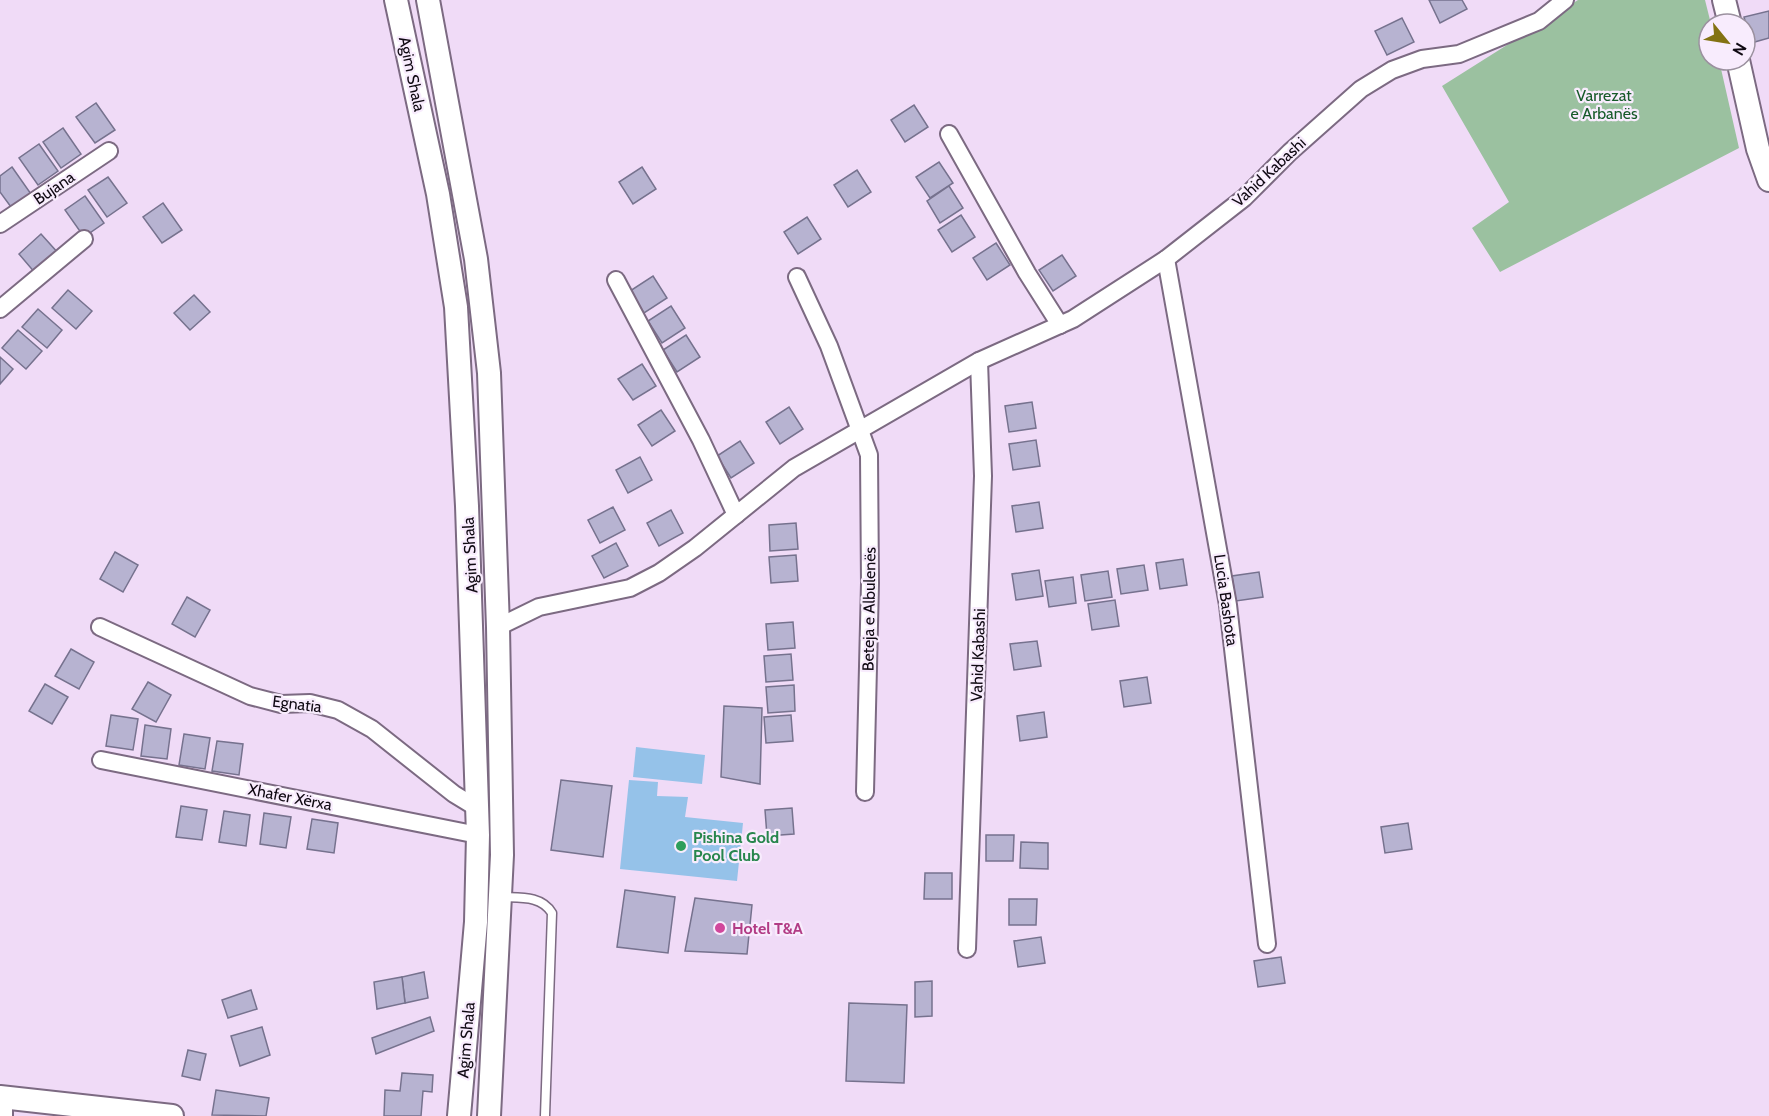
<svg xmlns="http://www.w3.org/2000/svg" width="1769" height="1116" viewBox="0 0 1769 1116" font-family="Cabin,sans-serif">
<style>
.green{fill:#9bc1a0}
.water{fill:#95c2e9}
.building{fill:#b7b3d1;stroke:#76728e;stroke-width:1.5}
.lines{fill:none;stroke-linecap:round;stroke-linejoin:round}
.lane-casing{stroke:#7c6a82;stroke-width:11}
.street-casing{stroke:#7c6a82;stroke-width:20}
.secondary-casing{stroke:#7c6a82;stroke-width:26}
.lane{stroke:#fff;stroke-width:8}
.street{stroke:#fff;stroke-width:16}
.secondary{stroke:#fff;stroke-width:22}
.leisure-dot{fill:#2e9e5b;stroke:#f8ecfd;stroke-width:2}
.hotel-dot{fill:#d1479c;stroke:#f8ecfd;stroke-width:2}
.labels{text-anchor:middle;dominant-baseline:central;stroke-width:4.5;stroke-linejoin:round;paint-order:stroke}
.street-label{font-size:16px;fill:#0f0912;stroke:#f8ecfd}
.park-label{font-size:16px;fill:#165a29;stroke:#f8ecfd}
.leisure-label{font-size:16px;font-weight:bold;fill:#27864d;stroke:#f8ecfd;text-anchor:start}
.hotel-label{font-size:16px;font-weight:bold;fill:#b23c85;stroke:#f8ecfd;text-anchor:start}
</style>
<rect width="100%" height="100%" fill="#f0dbf7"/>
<!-- green -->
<path class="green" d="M1578,0H1705L1711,24L1709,60H1719L1739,148L1500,272L1472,228L1509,202L1442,86Z"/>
<!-- water -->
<g class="water">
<path d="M636,747L705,755L702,784L633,777Z"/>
<path d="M629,780L658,782L657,796L688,797L685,817L743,823L737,881L620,869Z"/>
</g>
<!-- building -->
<g class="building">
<path d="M1429,0H1462L1467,9L1440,23Z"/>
<path d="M1769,11V38L1751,43L1744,17Z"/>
<path d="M1402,18L1414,42L1387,55L1375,31Z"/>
<path d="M96,103L115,130L95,143L76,117Z"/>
<path d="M914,105L928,127L905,142L891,120Z"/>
<path d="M63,128L81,154L61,168L43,142Z"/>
<path d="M39,144L58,171L38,185L19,158Z"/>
<path d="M939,162L953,183L930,198L916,177Z"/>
<path d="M12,167L31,194L11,207L0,192V176Z"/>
<path d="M642,167L656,189L633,204L619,182Z"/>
<path d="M857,170L871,192L848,207L834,185Z"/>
<path d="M108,177L127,203L107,217L88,190Z"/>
<path d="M949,186L963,208L940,223L927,201Z"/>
<path d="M85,196L104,223L84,237L65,210Z"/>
<path d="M163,203L182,230L162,243L143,217Z"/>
<path d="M961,215L975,237L952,252L938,230Z"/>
<path d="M807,217L821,239L798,254L784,232Z"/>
<path d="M41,234L59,254L36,274L19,254Z"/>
<path d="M996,243L1010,265L987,280L973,258Z"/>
<path d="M1062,255L1076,276L1053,291L1039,270Z"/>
<path d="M653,276L667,298L644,313L630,291Z"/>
<path d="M68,290L92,311L76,329L52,308Z"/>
<path d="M194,295L210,312L190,330L174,313Z"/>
<path d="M671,306L685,328L662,343L648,321Z"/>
<path d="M38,309L62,330L47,348L22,327Z"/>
<path d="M18,330L42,351L26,369L2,348Z"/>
<path d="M686,335L700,357L677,372L663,350Z"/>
<path d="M0,357L13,369L0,384Z"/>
<path d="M642,364L656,386L633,400L618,379Z"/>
<path d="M1032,402L1036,428L1009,432L1005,406Z"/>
<path d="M789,407L803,429L780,444L766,422Z"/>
<path d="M661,410L675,431L652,446L638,425Z"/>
<path d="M1036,440L1040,466L1013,470L1009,444Z"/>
<path d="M740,441L754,463L731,478L717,456Z"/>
<path d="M640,457L652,480L628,493L616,470Z"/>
<path d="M1039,502L1043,528L1016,532L1012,506Z"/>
<path d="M613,507L625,530L600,543L588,520Z"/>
<path d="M671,510L683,533L659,546L647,523Z"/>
<path d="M796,523L798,549L770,551L769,525Z"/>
<path d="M616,543L628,566L604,578L592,556Z"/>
<path d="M115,552L138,565L123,592L100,579Z"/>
<path d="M796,555L798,581L771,583L769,557Z"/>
<path d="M1183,559L1187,585L1160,589L1156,563Z"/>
<path d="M1144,565L1148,590L1121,594L1117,569Z"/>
<path d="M1039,570L1043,596L1016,600L1012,574Z"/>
<path d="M1108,571L1112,597L1085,601L1081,575Z"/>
<path d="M1259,572L1263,597L1236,601L1232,576Z"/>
<path d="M1073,577L1076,603L1049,607L1045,581Z"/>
<path d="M187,597L210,610L195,637L172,624Z"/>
<path d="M1115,600L1119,626L1092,630L1088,604Z"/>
<path d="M793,622L795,648L768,650L766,624Z"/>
<path d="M1037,641L1041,666L1014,670L1010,644Z"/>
<path d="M71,649L94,662L79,689L55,676Z"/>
<path d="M791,654L793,680L766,682L764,656Z"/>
<path d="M1147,677L1151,703L1124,707L1120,681Z"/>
<path d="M148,682L171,695L156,722L132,709Z"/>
<path d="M45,684L68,697L52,724L29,711Z"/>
<path d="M794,685L795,711L768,713L766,687Z"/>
<path d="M724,706L762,708L760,784L721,777Z"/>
<path d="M1044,712L1047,737L1020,741L1017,716Z"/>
<path d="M111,715L138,719L133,750L106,746Z"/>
<path d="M791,715L793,741L766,743L764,717Z"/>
<path d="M145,725L171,729L167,759L141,756Z"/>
<path d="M184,734L210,738L205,769L179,765Z"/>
<path d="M217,741L243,744L239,775L212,771Z"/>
<path d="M561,780L612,786L603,857L551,850Z"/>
<path d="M181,806L207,810L202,840L176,837Z"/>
<path d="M792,808L794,834L767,836L765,810Z"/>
<path d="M224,811L250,815L246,846L219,842Z"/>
<path d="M264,813L291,817L286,848L260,844Z"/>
<path d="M312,819L338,823L334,853L307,849Z"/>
<path d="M1408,823L1412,849L1385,853L1381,827Z"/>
<path d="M986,835H1014L1013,861H986Z"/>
<path d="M1021,842L1048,843V869L1020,868Z"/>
<path d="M925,873H952V899H924Z"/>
<path d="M625,890L675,897L668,953L617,947Z"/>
<path d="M695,898L752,905L747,954L685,951Z"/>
<path d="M1009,899H1037L1036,925H1009Z"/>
<path d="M1041,937L1045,963L1018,967L1014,941Z"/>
<path d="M1281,957L1285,983L1258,987L1254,961Z"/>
<path d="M424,972L428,998L405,1003L402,977Z"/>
<path d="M402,977L405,1003L377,1009L374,982Z"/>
<path d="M932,981V1016L915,1017V982Z"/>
<path d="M251,990L257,1009L228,1018L222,1000Z"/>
<path d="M849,1003L907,1005L904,1083L846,1081Z"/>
<path d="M430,1017L434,1031L376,1054L372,1038Z"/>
<path d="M262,1027L270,1055L240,1066L231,1036Z"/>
<path d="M188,1050L206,1054L200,1080L182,1076Z"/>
<path d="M402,1073L433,1075L432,1092L423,1091L421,1116H384L385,1090L400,1091Z"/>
<path d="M216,1090L269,1098L266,1116L212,1115Z"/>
</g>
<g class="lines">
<defs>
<path id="lane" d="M500,897C520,898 541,895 552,913L545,1116"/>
<g id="street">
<path d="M949,134L1027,273L1060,325"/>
<path d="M0,224L109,151"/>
<path d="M1166,259L1228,605L1267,944"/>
<path d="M797,277L829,346L869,455L870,583L865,792"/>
<path d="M616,280L701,440L736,515"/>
<path d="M0,309L84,239"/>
<path d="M100,627L250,696L281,704L310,703L338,710L372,729L454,794L477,808"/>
<path d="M498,627L539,607L630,588L659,573L695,548L794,468L979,361L1073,319L1166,259L1244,198L1290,152L1361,89L1392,70L1422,59L1459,54L1539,21L1565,0"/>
<path d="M101,760L478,835"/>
<path d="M967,949L983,476L979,361"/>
<path d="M4,1116V1097"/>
</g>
<g id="secondary">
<path d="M396,0L438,194L456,307L467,506L478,835L476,922L459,1116"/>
<path d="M428,0L476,259L489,373L498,627L502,855L489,1116"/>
<path d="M1724,0L1730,24"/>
<path d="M1738,60L1758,149L1769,180"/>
<path d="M0,1097L172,1116"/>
</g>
</defs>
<!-- lane casing -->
<use href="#lane" class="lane-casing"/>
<!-- street casing -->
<use href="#street" class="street-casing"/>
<!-- secondary casing -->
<use href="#secondary" class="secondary-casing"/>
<!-- lane -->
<use href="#lane" class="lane"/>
<!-- street -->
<use href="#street" class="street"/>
<!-- secondary -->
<use href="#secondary" class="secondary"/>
</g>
<!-- markers -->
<circle class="leisure-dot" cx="681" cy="846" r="6"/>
<circle class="hotel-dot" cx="720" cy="928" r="6"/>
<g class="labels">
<!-- street labels -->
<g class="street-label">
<text transform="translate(412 74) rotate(78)">Agim Shala</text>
<text transform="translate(1269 172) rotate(-43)">Vahid Kabashi</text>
<text transform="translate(54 188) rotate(-34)">Bujana</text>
<text transform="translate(470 555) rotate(-93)">Agim Shala</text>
<text transform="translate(1226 600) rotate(82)">Lucia Bashota</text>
<text transform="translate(869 609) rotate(-89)">Beteja e Albulenës</text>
<text transform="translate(978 655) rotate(-88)">Vahid Kabashi</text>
<text transform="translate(297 704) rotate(7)">Egnatia</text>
<text transform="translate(290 797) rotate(11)">Xhafer Xërxa</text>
<text transform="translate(466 1040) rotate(-85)">Agim Shala</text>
</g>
<!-- park labels -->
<g class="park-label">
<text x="1604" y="95">Varrezat<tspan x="1604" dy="18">e Arbanës</tspan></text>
</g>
<!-- leisure labels -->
<g class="leisure-label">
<text x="693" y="837">Pishina Gold<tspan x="693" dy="18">Pool Club</tspan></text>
</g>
<!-- hotel labels -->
<g class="hotel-label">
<text x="732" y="928">Hotel T&amp;A</text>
</g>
</g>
<!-- north arrow -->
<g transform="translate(1727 42) rotate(120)"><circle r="28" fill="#f8ecfd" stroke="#9b919f" stroke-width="1.5"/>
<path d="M0-4.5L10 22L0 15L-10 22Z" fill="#837213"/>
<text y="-9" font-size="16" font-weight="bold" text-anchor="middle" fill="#0f0912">N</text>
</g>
</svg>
